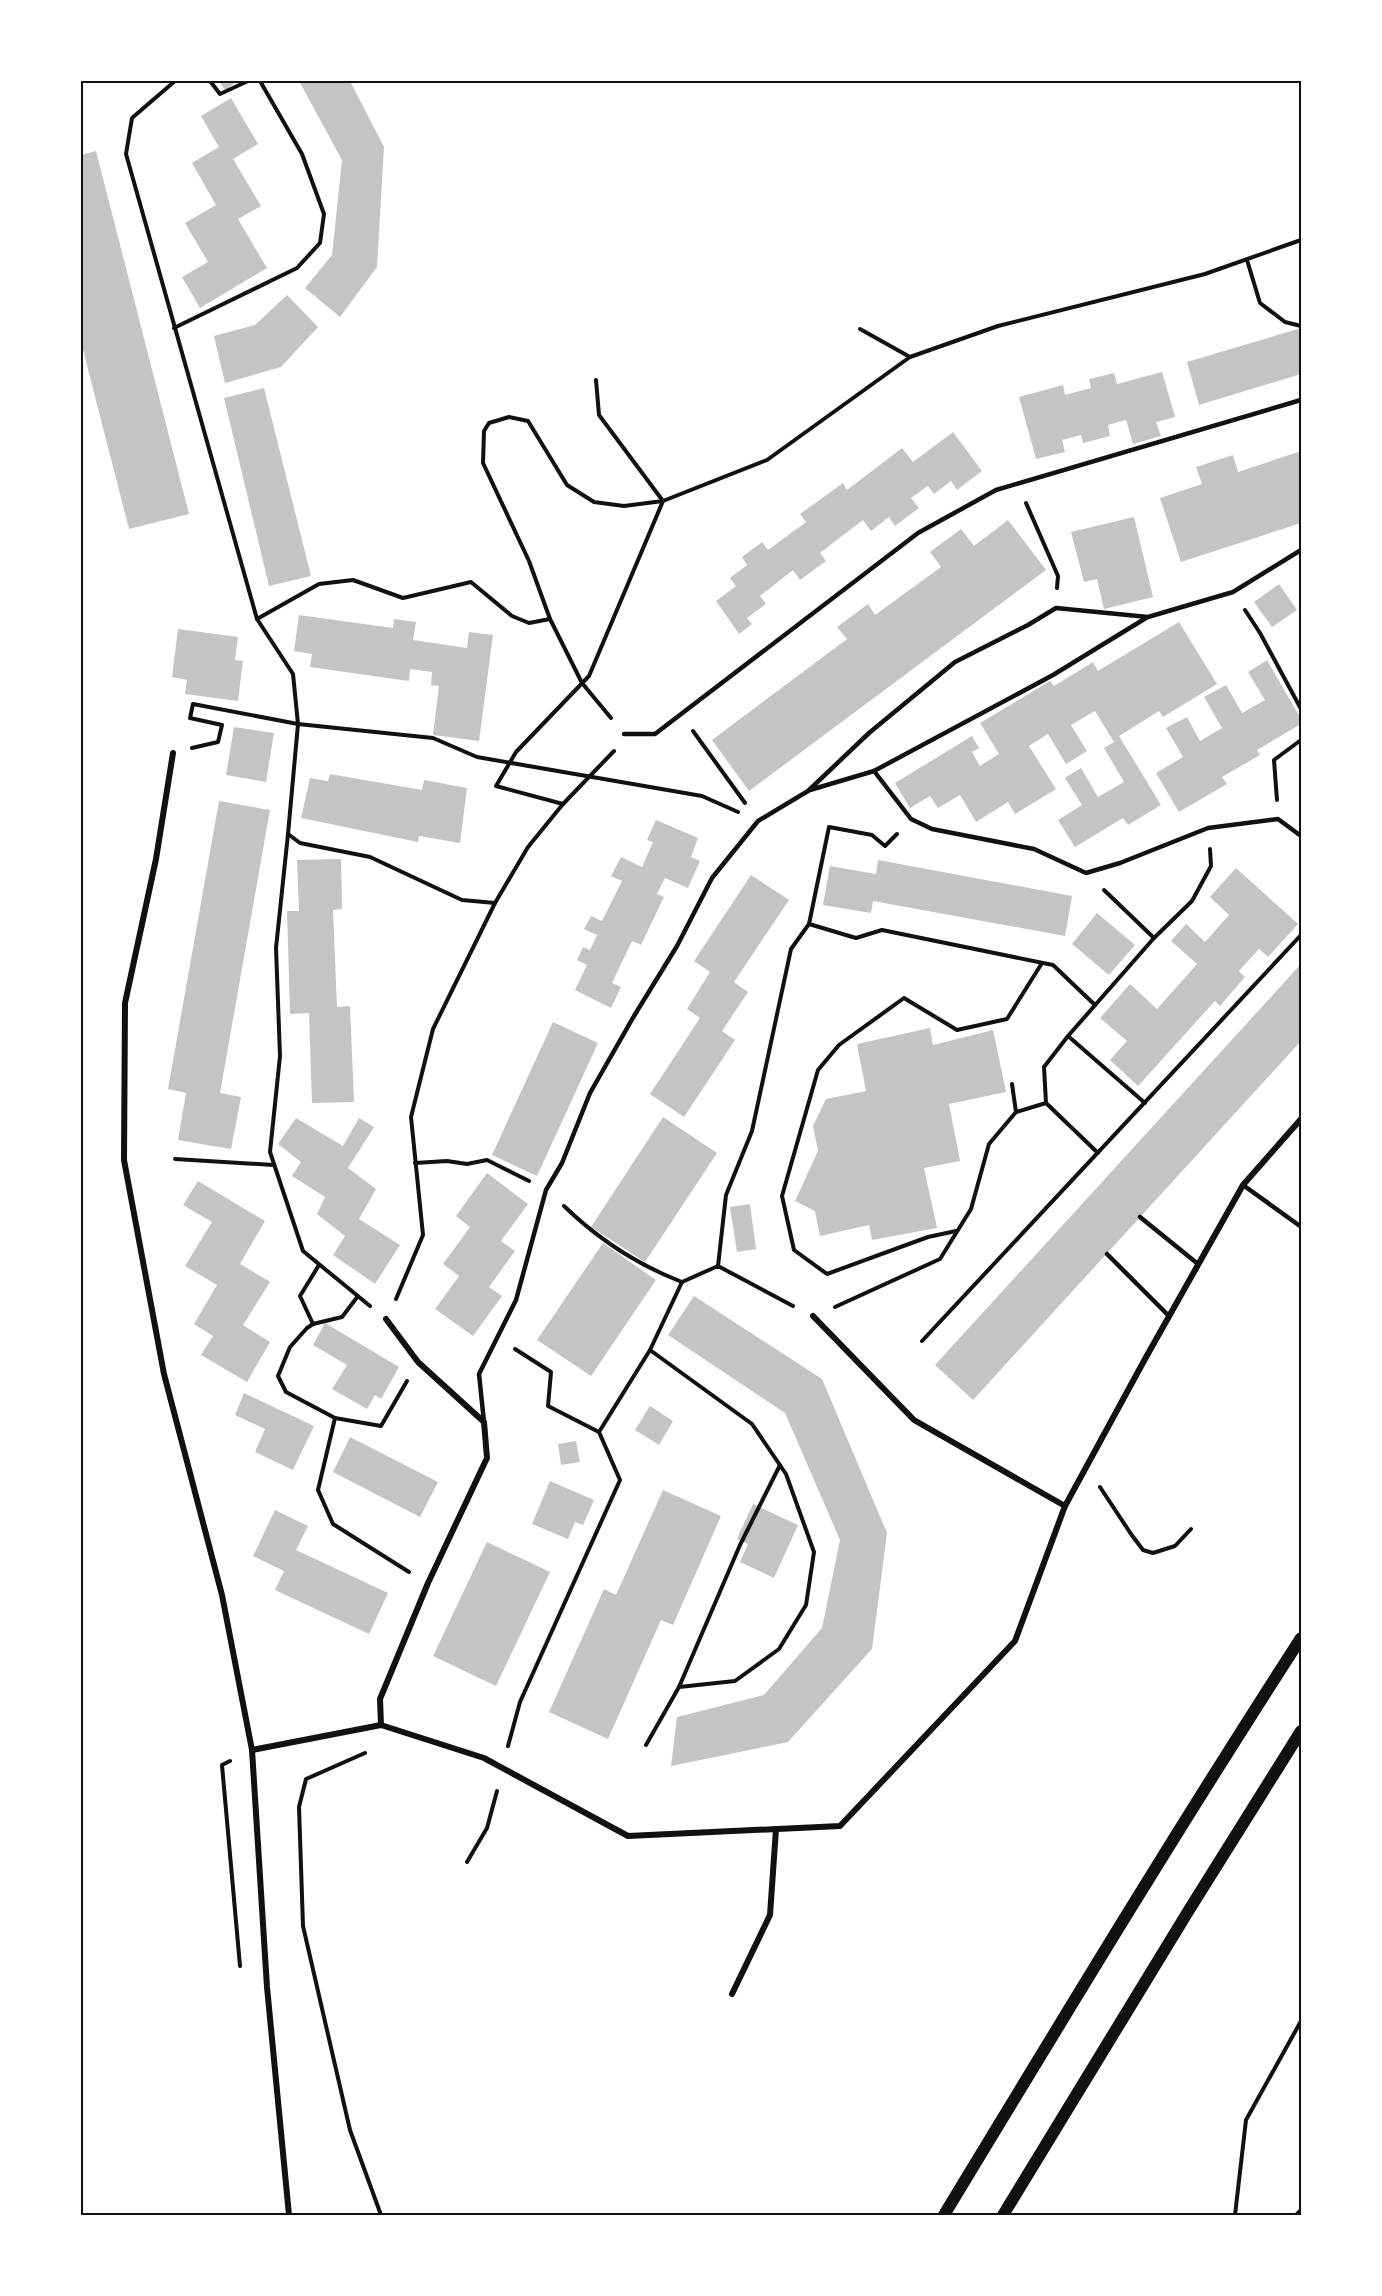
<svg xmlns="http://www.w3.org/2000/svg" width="1382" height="2296" viewBox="0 0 1382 2296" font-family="Lato,sans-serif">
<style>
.building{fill:#c4c4c4}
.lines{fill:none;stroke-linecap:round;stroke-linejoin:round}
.path{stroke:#111;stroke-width:4}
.service{stroke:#111;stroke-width:4.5}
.minor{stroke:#111;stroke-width:6}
.secondary{stroke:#111;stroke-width:12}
.neatline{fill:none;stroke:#111;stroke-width:2}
</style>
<rect width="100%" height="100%" fill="#fff"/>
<!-- building -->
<g class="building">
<path d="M219,81H238L225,90Z"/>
<path d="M299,81H350L384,147L377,267L340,317L305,288L332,255L342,160Z"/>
<path d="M231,98L258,144L233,159L261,206L238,219L267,268L200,308L182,277L208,262L185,223L216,205L192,163L219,147L201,116Z"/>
<path d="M96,151L189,514L129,529L81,342V155Z"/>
<path d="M287,295L318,327L281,367L225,383L214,336L255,325Z"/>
<path d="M1301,328V374L1199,405L1187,362Z"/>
<path d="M1162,372L1175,417L1156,422L1161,436L1133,444L1126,420L1108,425L1110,436L1083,443L1081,435L1062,440L1065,452L1036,459L1019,397L1063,385L1065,395L1091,388L1089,379L1114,373L1117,384Z"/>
<path d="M264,388L311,576L269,586L224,398Z"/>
<path d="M953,432L982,471L957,490L951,481L934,494L928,486L911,498L919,508L895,526L889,517L871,531L863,520L820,553L826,561L800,580L793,570L760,596L766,604L747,618L752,624L739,634L716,601L736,586L730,578L747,565L742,557L762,542L768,550L806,522L800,514L843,483L847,490L902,448L913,462Z"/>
<path d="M1301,451V523L1181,562L1160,498L1202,484L1196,467L1233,455L1238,472Z"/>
<path d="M1134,517L1153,597L1104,609L1097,579L1084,582L1071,532Z"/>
<path d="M1008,520L1046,570L749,791L712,740L847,639L837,627L868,604L875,615L941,567L930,552L961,529L974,546Z"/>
<path d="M1279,584L1297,610L1272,627L1254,602Z"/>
<path d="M299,615L393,628L394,619L416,622L413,640L467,648L469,632L493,635L479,741L433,735L439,686L431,685L432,672L410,669L409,681L310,667L312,654L294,651Z"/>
<path d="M1179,622L1217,684L1163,717L1159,711L1119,736L1161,805L1128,825L1123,818L1075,847L1058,820L1082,805L1065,778L1081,768L1098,797L1124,782L1104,748L1114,742L1095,711L1071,725L1087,751L1066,764L1048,734L1029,746L1056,789L1015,814L1008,802L976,822L960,795L938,808L930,796L910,808L895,783L972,736L979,748L972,752L980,766L999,754L980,723L1050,681L1054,686L1093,662L1098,671Z"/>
<path d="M178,629L238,637L235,660L243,661L238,701L185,694L187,680L172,677Z"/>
<path d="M1267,660L1301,719V724L1257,750L1260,755L1222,777L1227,784L1179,812L1156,773L1183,757L1166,728L1187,717L1200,741L1222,728L1204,697L1226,685L1242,713L1265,700L1248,672Z"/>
<path d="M234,727L274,733L266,782L226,775Z"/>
<path d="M330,774L422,790L424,780L467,788L460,843L419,836L418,842L301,818L310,778L328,781Z"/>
<path d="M219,801L270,810L220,1093L241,1097L231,1149L178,1140L186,1093L168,1089Z"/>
<path d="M656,820L698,838L691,857L700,861L688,888L665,878L657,894L664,897L641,945L632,941L612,983L621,987L611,1008L575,990L587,965L577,960L583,947L590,950L597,935L584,929L591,916L602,921L622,881L611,876L621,857L642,867L653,842L647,840Z"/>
<path d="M341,859L342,909L333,910L337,1007L350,1006L354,1102L312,1103L309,1013L290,1014L287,911H299L297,860Z"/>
<path d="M878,860L1072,896L1065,936L873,901L871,913L823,905L830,866L876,874Z"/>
<path d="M1236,868L1298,924L1268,957L1259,949L1239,971L1245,977L1220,1006L1215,1001L1138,1086L1110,1060L1127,1041L1100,1018L1130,984L1157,1009L1197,964L1171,941L1186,924L1205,942L1229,915L1210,897Z"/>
<path d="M751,875L789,900L734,982L748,992L722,1031L735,1040L684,1117L650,1094L700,1018L687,1009L710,972L694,961Z"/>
<path d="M1097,913L1135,945L1109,975L1072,944Z"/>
<path d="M1301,964V1041L973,1400L935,1365Z"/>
<path d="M553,1022L598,1043L537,1176L492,1155Z"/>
<path d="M930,1028L933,1045L993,1030L1006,1092L949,1104L960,1161L924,1168L937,1228L872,1240L869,1225L820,1236L815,1211L795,1201L818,1151L813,1126L826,1099L866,1091L857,1044Z"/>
<path d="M663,1117L717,1153L645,1262L591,1227Z"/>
<path d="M296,1118L343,1146L359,1118L374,1127L348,1168L376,1189L359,1219L400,1245L375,1284L333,1255L345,1236L317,1214L325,1197L292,1176L301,1162L278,1144Z"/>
<path d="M487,1173L528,1204L501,1241L515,1251L489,1287L502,1296L473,1336L435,1309L459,1276L443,1264L470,1227L456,1216Z"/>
<path d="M198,1181L265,1221L240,1264L270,1282L243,1325L270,1342L247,1382L201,1355L213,1336L194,1324L217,1285L185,1266L212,1222L183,1205Z"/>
<path d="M750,1204L756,1249L737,1252L730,1207Z"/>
<path d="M603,1243L656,1280L591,1376L537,1340Z"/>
<path d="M694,1296L822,1379L887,1533L872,1649L788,1742L671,1766L677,1717L764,1695L822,1628L840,1540L785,1413L668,1335Z"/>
<path d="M325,1323L399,1367L381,1399L375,1395L367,1409L332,1389L347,1365L313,1345Z"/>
<path d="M244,1393L314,1426L293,1470L255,1452L265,1429L235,1415Z"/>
<path d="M650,1406L673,1421L659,1445L635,1430Z"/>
<path d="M350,1437L438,1482L420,1517L333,1472Z"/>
<path d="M576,1441L580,1462L561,1465L558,1444Z"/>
<path d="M550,1481L594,1500L583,1525L575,1522L568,1539L532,1524Z"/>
<path d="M663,1490L721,1516L673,1625L661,1620L608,1739L549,1712L604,1589L616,1595Z"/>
<path d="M753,1504L798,1525L774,1578L740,1562L748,1544L737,1539Z"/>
<path d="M275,1510L308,1526L296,1550L388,1593L369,1634L275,1590L284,1571L253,1556Z"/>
<path d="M487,1542L550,1572L496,1686L433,1656Z"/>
</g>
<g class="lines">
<!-- path -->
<g class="path">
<path d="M175,81L132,118L126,154L257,619"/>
<path d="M210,81L220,94L248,81"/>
<path d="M1247,260L1260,303L1285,322L1301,326"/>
<path d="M174,328L297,268L320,243L324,214L302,154L260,81"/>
<path d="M860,329L910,357"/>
<path d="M1026,503L1058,576L1057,588"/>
<path d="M1245,610L1260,633L1301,709"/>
<path d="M550,619L529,623L512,616L471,582L403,598L353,580L319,584L257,619L293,674L298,724L433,738L477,757L702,796L738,812"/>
<path d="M611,718L582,683L550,619L529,561L483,463L484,431L489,423L509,417L528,421L567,485L594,502L624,506L663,501L767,460L910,357L998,326L1205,274L1301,240"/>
<path d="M693,731L745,803"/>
<path d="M192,748L218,742L222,725L190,718L193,704L298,724L288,834L300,843L370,857L462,900L495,903L528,847L563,804L614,751"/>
<path d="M1277,800L1274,760L1301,740"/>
<path d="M563,804L496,786L516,752L589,676L663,501L599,415L596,380"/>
<path d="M288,834L276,948L280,1056L270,1152L303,1251L370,1306"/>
<path d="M1104,890L1154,938"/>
<path d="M809,924L856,938L882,930L1053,965L1095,1005"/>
<path d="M1068,1036L1145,1103"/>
<path d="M1046,1103L1098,1153"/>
<path d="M1016,1112L1046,1103L1044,1067L1068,1036L1154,938L1192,901L1211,866L1210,849"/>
<path d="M175,1159L274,1165"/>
<path d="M415,1163L447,1161L467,1164L487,1160L529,1181"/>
<path d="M564,1206C598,1239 638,1265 682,1282"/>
<path d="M956,1231L928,1237L827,1274L794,1250L782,1196L818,1070L839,1045L904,998L957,1030L1007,1019L1042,963"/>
<path d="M718,1266L726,1195L752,1131L791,949L809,924L829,827L872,835L885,846L897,834"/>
<path d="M358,1296L342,1317L313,1324L307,1328L290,1347L278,1376L286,1392L335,1418L381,1426L407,1381"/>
<path d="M396,1299L423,1235L411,1117L433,1029L495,903"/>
<path d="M835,1307L940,1259L971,1209L989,1144L1016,1112L1012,1084"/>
<path d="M313,1324L300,1296L319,1265"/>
<path d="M922,1341L1301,935"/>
<path d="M515,1349L551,1372L548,1406L599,1432"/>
<path d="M335,1418L318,1490L333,1524L409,1572"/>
<path d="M1100,1487L1131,1534L1143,1550L1153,1553L1175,1546L1191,1529"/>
<path d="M679,1687L740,1545L780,1465"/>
<path d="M646,1745L679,1687L735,1681L779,1649L806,1605L814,1552L786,1474L752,1424L650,1350"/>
<path d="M508,1746L520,1702L620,1480L599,1432L650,1350L682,1282L718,1266L793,1306"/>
<path d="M365,1753L306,1779L299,1807L303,1926L350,2130L381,2215"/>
<path d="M230,1761L222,1765L240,1966"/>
<path d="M467,1862L487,1828L497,1791"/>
<path d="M1235,2215L1246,2120L1301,2021"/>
<path d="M1296,2215L1301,2210"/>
</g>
<!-- service -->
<g class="service">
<path d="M624,734H655L918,533L996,490L1301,400"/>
<path d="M874,771L911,819L932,829L1034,849L1086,873L1120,863L1208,828L1278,819L1301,836"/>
<path d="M810,790L874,771L1053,675L1146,618"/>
<path d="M1243,1185L1300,1226"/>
<path d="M1140,1217L1198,1264"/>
<path d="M1107,1254L1169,1316"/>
<path d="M484,1422L479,1374L516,1300L546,1190L562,1163L590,1093L634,1016L677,946L712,878L758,821L808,791L869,733L955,662L1028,625L1056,608L1148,617L1233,592L1301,550"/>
</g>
<!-- minor -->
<g class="minor">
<path d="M173,753L156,859L125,1003L124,1160L164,1374L222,1595L252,1750L267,1987L289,2215"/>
<path d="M813,1316L914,1420L1065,1506"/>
<path d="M381,1725L380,1699L428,1583L487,1458L484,1422L418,1362L386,1319"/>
<path d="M252,1750L381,1725L484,1758L628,1836L840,1826L1015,1641L1065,1506L1145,1359L1243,1185L1301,1119"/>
<path d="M732,1994L770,1915L776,1829"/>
</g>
<!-- secondary -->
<g class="secondary">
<path d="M944,2215C1061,2022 1178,1828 1301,1638"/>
<path d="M1003,2215L1189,1910L1301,1731"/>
</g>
</g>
<!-- border -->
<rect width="1382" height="2296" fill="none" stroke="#ffffff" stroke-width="165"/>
<rect x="82" y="82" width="1218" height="2132" class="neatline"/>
</svg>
